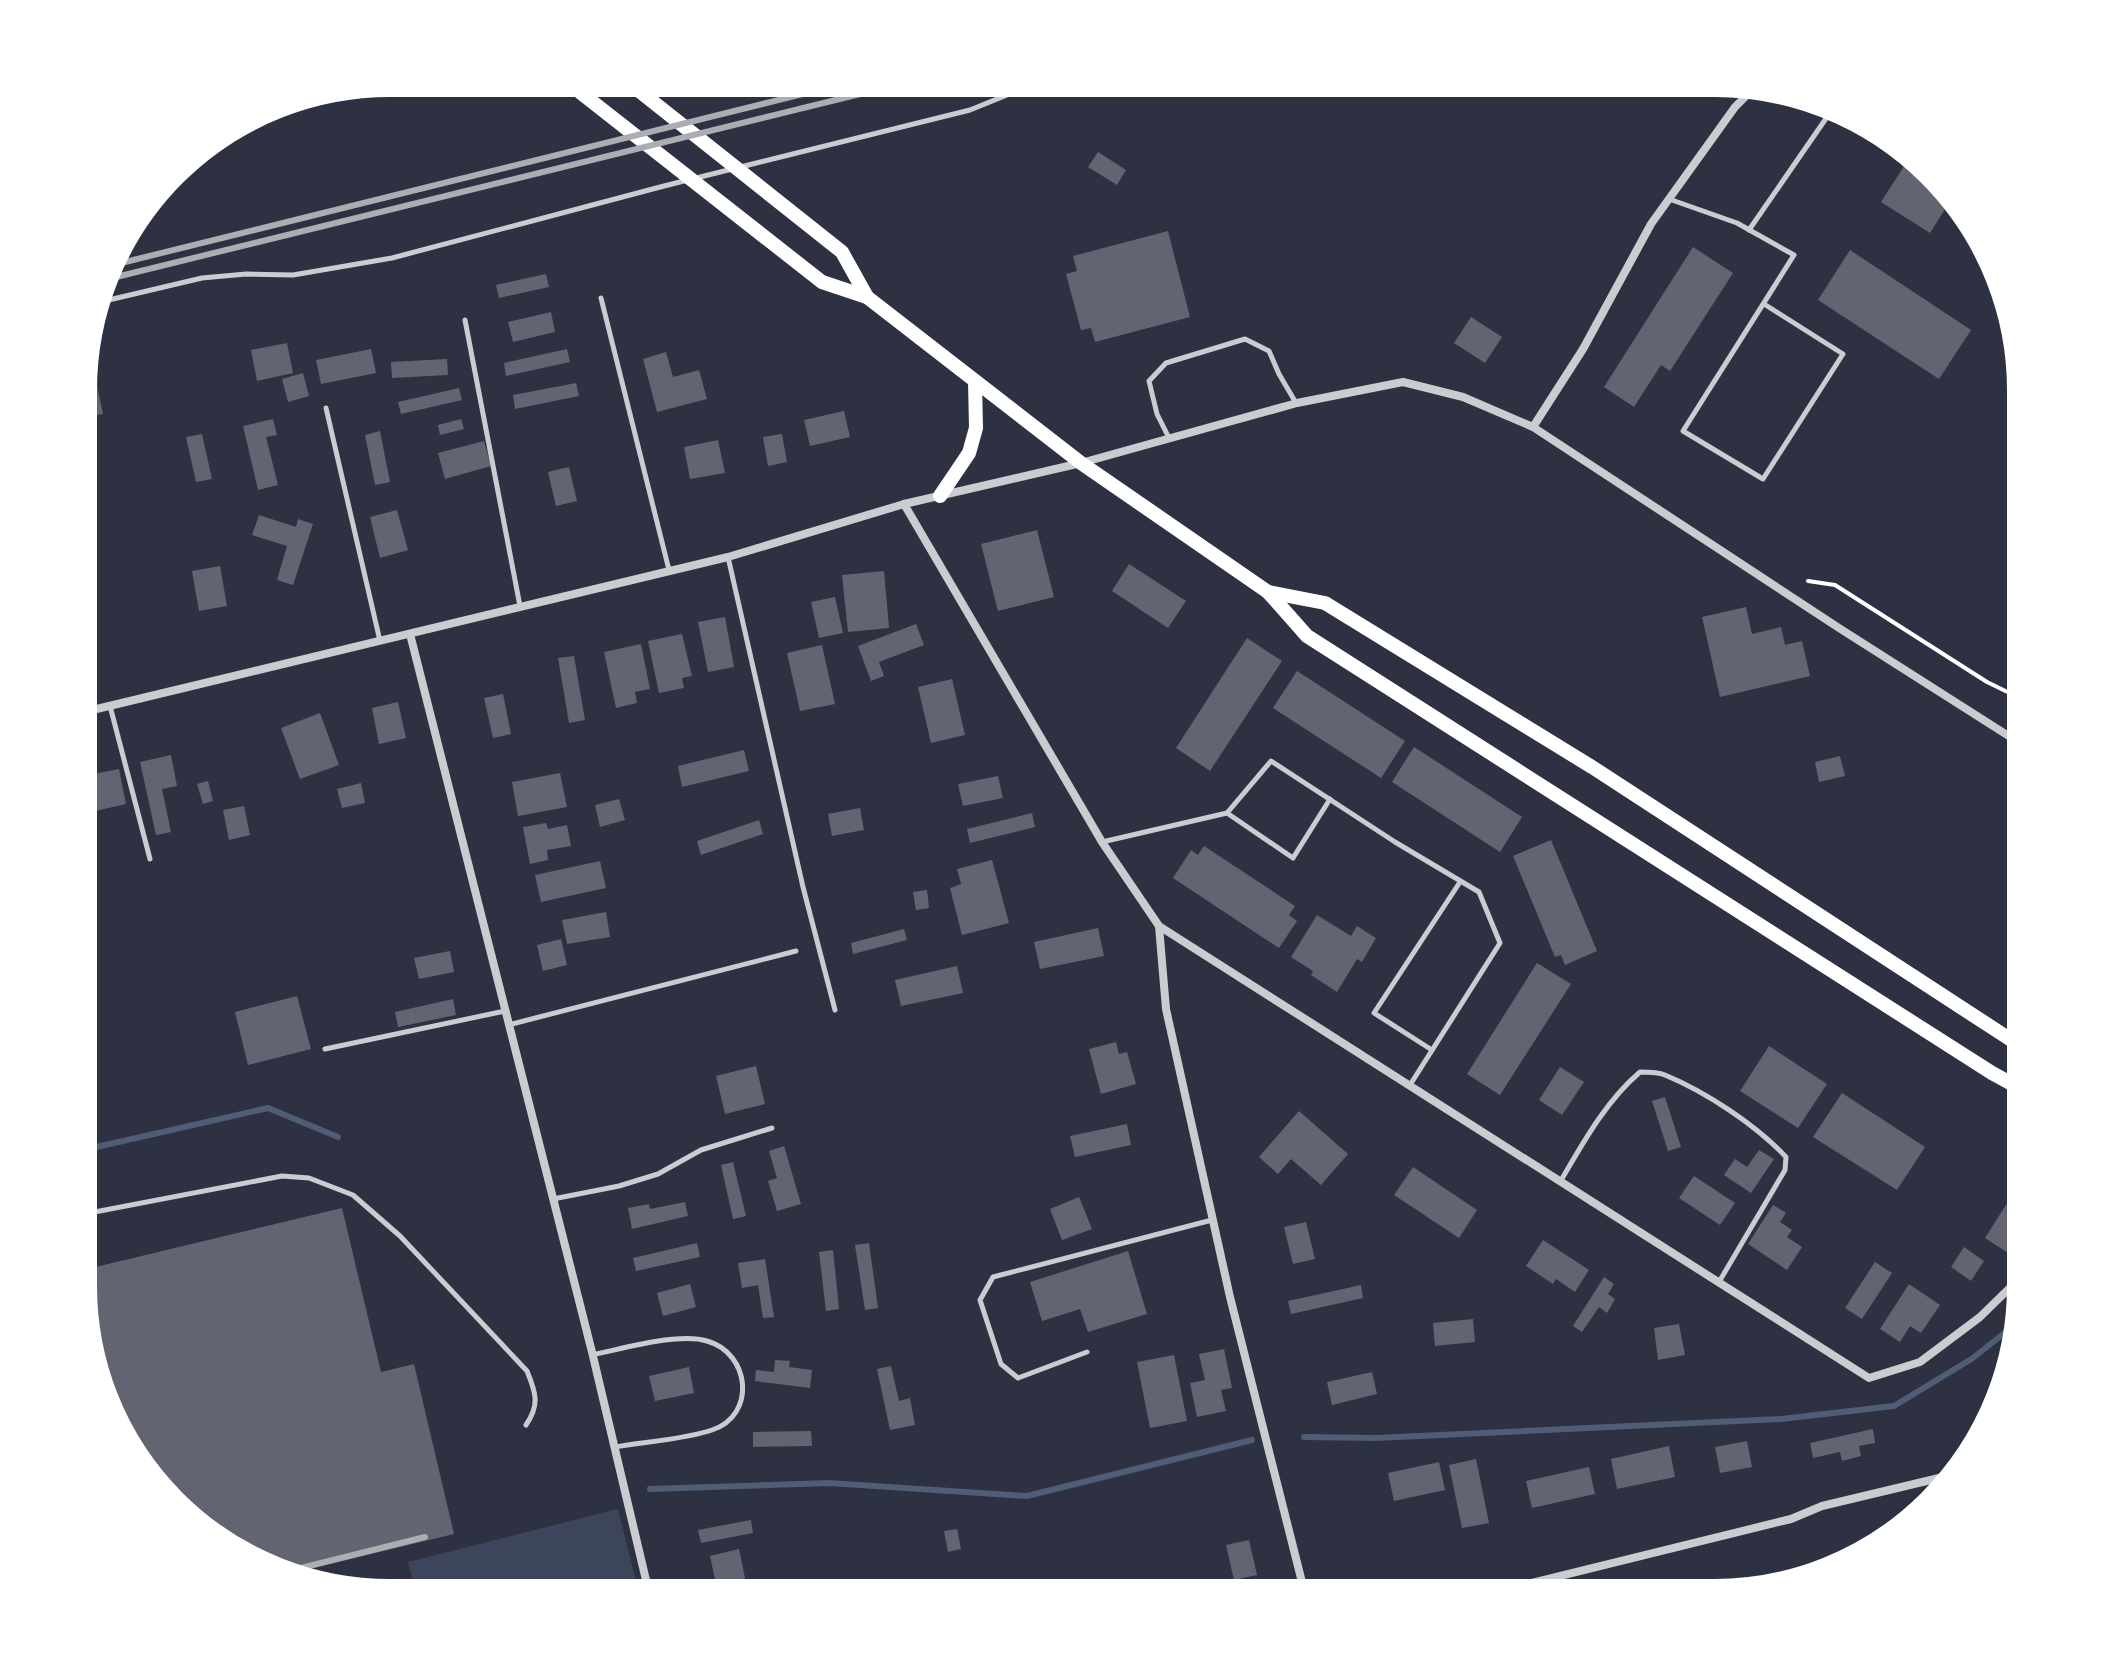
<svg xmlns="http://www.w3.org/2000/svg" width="2104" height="1676" viewBox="0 0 2104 1676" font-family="Roboto,sans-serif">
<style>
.green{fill:#3c4559}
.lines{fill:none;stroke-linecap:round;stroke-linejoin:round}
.stream{stroke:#4f5d75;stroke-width:6}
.building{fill:#626471}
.path{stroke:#fff;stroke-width:4}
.service{stroke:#caccd0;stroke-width:5}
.minor{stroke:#caccd0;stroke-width:8}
.primary{stroke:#fff;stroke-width:14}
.rail{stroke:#abadb3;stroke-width:6}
.rim{fill:none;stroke:#fff;stroke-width:10}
</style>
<rect width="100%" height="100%" fill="#2d3142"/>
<!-- green -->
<path class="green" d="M618,1509L640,1597H417L408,1562Z"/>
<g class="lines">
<!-- stream -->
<g class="stream">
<path d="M79,1151L268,1108L338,1137"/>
<path d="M1304,1437L1376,1438L1781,1419L1894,1406L1973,1358L2022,1319"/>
<path d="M650,1489L829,1483L1027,1496L1252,1440"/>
</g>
</g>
<!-- building -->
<g class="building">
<path d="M1098,152L1126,170L1117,185L1088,167Z"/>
<path d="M1908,160L1938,179L1952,198L1930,233L1881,202Z"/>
<path d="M1168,231L1190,317L1095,342L1091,328L1081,330L1066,274L1077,271L1073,256Z"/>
<path d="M1693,247L1733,273L1670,371L1661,365L1634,407L1604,387Z"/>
<path d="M1850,250L1971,330L1939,379L1818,300Z"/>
<path d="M546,274L549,287L499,298L496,285Z"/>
<path d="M551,312L555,332L513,342L508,322Z"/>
<path d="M1471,317L1502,337L1485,363L1454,343Z"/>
<path d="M287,343L293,373L257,381L251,350Z"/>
<path d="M89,348L103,414L81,418V350Z"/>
<path d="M371,349L376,373L321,384L316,360Z"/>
<path d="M567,349L570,362L506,376L504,363Z"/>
<path d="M666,352L673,377L699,370L707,399L657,412L643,359Z"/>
<path d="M447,359L448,375L392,378L391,362Z"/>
<path d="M303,373L309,396L288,402L282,379Z"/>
<path d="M576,383L579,396L515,409L513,395Z"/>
<path d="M459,388L462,400L401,414L398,402Z"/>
<path d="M844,411L850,437L810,446L804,420Z"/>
<path d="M273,419L277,435L266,437L278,485L258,490L243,426Z"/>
<path d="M461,419L464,429L440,435L438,425Z"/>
<path d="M380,431L390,482L375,485L365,435Z"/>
<path d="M202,434L212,479L196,482L186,437Z"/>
<path d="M782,434L787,462L768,466L763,437Z"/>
<path d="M718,440L725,473L690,479L684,447Z"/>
<path d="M484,441L491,466L445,479L438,453Z"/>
<path d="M569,467L577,501L556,506L548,472Z"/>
<path d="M397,510L408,550L380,558L370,517Z"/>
<path d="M259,515L296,527L298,519L313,524L293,585L277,580L287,546L252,535Z"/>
<path d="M1037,530L1054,597L998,611L981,544Z"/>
<path d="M1129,564L1186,601L1168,628L1112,591Z"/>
<path d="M220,566L227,606L199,611L192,571Z"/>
<path d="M884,571L889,628L848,632L842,575Z"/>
<path d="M835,597L843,633L819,638L811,602Z"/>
<path d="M1746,607L1752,634L1781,627L1785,645L1802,641L1810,676L1720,697L1702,617Z"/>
<path d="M725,617L734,667L708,672L698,622Z"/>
<path d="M916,624L924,645L879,662L884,676L871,681L858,646Z"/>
<path d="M682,634L692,676L682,678L684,688L659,693L648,641Z"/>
<path d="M1247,638L1282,661L1210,771L1176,748Z"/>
<path d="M641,644L650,689L635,692L637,703L616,708L604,652Z"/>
<path d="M822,645L835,704L800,711L787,653Z"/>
<path d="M574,656L585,720L569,723L558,658Z"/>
<path d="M1297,671L1405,741L1381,778L1273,708Z"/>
<path d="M952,679L965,735L931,743L918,687Z"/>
<path d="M503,694L511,734L493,738L484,698Z"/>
<path d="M398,702L406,738L379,744L372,708Z"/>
<path d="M320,713L339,765L300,779L281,728Z"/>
<path d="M1414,747L1522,817L1500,852L1392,782Z"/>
<path d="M744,750L749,771L682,787L678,766Z"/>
<path d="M171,755L177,786L162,789L171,832L156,835L140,762Z"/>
<path d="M1840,756L1845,776L1819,782L1815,762Z"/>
<path d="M119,769L126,804L91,812L83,776Z"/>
<path d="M560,773L567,807L518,816L512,782Z"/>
<path d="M998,776L1003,798L963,806L958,784Z"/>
<path d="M208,781L213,801L203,804L197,784Z"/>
<path d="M361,783L365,803L342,808L337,789Z"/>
<path d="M619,799L625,820L600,827L595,805Z"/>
<path d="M244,806L250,835L229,840L223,810Z"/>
<path d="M860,808L864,830L832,836L828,814Z"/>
<path d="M1032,813L1035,827L970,843L967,829Z"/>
<path d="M759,820L763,834L701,855L697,841Z"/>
<path d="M546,823L548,829L567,825L571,846L547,850L548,860L530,864L523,827Z"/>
<path d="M1551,840L1597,951L1565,965L1561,955L1555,957L1513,856Z"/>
<path d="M1204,846L1295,906L1289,915L1297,921L1279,948L1173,878L1191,850L1198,855Z"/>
<path d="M992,860L1009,923L962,935L950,888L961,884L957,869Z"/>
<path d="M600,861L606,888L541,902L535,875Z"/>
<path d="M927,890L929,908L916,910L913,892Z"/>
<path d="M606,912L610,937L567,944L562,920Z"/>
<path d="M1317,915L1351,936L1357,926L1376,938L1362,962L1357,959L1337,992L1311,975L1313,971L1291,957Z"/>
<path d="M1098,928L1104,956L1040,969L1034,942Z"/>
<path d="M904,929L907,940L853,954L851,943Z"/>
<path d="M561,939L567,965L543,971L537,945Z"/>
<path d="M450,951L454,972L419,979L414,958Z"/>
<path d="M1537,963L1571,984L1500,1095L1467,1074Z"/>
<path d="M957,966L963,993L901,1006L895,980Z"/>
<path d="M297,996L311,1049L248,1065L235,1012Z"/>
<path d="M453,999L456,1015L398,1027L395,1012Z"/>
<path d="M1116,1042L1119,1054L1127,1052L1136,1084L1101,1094L1089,1049Z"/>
<path d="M1769,1046L1827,1084L1798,1128L1740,1091Z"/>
<path d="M756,1066L765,1104L725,1114L716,1076Z"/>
<path d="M1560,1067L1584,1082L1562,1115L1539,1100Z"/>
<path d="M1842,1093L1925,1147L1897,1190L1813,1137Z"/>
<path d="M1665,1097L1681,1147L1668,1151L1652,1101Z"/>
<path d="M1299,1111L1348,1154L1321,1185L1291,1159L1278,1174L1259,1157Z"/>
<path d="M1127,1124L1131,1145L1075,1157L1070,1136Z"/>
<path d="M784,1146L801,1204L777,1211L768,1181L777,1178L769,1151Z"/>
<path d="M1759,1150L1774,1159L1751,1193L1724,1175L1735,1159L1747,1167Z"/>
<path d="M733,1162L746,1216L733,1219L721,1165Z"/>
<path d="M1413,1167L1477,1210L1459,1238L1394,1195Z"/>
<path d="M1694,1176L1735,1203L1720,1225L1679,1198Z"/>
<path d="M1079,1197L1092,1229L1062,1240L1050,1209Z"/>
<path d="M2009,1200L2025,1211V1234L2011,1255L1985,1238Z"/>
<path d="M685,1202L688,1216L632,1229L628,1208L649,1204L650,1209Z"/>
<path d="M1773,1205L1786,1213L1780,1222L1792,1230L1787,1237L1802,1247L1787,1270L1748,1244Z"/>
<path d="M342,1208L381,1372L414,1364L454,1534L279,1576L271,1574L184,1520L110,1423L79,1306V1271Z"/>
<path d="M1306,1222L1315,1259L1293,1264L1284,1227Z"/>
<path d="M1543,1240L1589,1270L1575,1292L1556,1279L1553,1284L1526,1266Z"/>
<path d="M697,1243L700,1257L636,1271L633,1258Z"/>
<path d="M869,1243L878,1308L865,1310L855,1245Z"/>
<path d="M1964,1247L1984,1261L1971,1281L1951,1267Z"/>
<path d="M833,1250L839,1309L826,1311L819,1252Z"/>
<path d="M1128,1251L1147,1314L1088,1332L1080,1309L1042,1321L1030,1282Z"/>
<path d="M765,1259L774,1317L763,1318L758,1285L742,1288L738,1263Z"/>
<path d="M1875,1262L1892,1273L1862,1319L1845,1308Z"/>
<path d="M1604,1277L1614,1284L1608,1294L1615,1299L1607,1313L1599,1307L1582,1332L1573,1326Z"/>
<path d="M690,1284L696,1307L663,1316L657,1293Z"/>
<path d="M1909,1284L1940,1305L1921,1333L1910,1326L1900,1342L1880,1329Z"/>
<path d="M1361,1285L1363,1298L1291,1314L1288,1301Z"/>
<path d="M1473,1319L1475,1342L1435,1346L1433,1323Z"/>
<path d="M1679,1324L1685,1355L1658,1360L1654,1328Z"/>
<path d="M1224,1349L1232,1388L1221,1390L1226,1411L1197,1417L1190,1383L1205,1380L1199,1354Z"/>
<path d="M1174,1355L1187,1421L1150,1428L1137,1362Z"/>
<path d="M775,1360L790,1361L789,1367L812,1370L810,1388L755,1381L756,1370L774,1372Z"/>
<path d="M891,1366L899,1401L910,1398L915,1425L890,1430L877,1369Z"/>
<path d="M689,1367L694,1393L655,1401L649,1376Z"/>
<path d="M1372,1372L1377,1394L1332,1405L1327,1382Z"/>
<path d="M1873,1429L1875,1443L1859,1446L1861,1456L1842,1461L1840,1452L1813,1458L1810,1443Z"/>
<path d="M811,1431L812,1446L753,1447V1432Z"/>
<path d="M1747,1441L1752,1467L1720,1473L1715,1447Z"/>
<path d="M1669,1446L1675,1477L1617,1489L1611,1459Z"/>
<path d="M1476,1459L1489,1523L1462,1528L1449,1465Z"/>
<path d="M1439,1462L1445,1490L1394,1501L1388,1473Z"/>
<path d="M1589,1467L1595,1494L1532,1508L1526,1481Z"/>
<path d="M751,1520L753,1533L701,1543L698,1530Z"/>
<path d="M957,1529L961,1549L948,1552L944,1531Z"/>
<path d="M1249,1540L1257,1575L1234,1580L1226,1545Z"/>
<path d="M1881,1540L1851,1562L1849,1552L1864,1548L1863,1544Z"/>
<path d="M739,1549L746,1583L717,1589L710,1556Z"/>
<path d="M822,1585L825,1598H771V1596Z"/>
<path d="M1077,1589L1079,1598H1055L1054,1593Z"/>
<path d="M1031,1591L1032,1598H1004V1596Z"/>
</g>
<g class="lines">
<!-- path -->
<path class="path" d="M1808,581L1835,585L1987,682L2026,701"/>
<!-- service -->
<g class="service">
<path d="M1669,199L1737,223L1794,255L1683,431L1763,479L1843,354L1764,304"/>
<path d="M1749,230L1836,104"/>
<path d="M601,298L669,570"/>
<path d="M96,303L202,278L246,274L293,275L392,258L664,186L970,110L1049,78"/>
<path d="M465,320L520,606"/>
<path d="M326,408L380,641"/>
<path d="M1169,438L1157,414L1149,381L1166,363L1245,339L1269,351L1279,374L1296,403"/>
<path d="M728,557L803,887L835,1010"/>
<path d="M110,706L150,859"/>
<path d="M1227,813L1293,858L1330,799"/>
<path d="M1102,842L1227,813L1271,761L1395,842L1479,892L1500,943L1410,1085"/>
<path d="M508,1025L796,951"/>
<path d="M325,1049L505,1011"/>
<path d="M1432,1050L1374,1013L1460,882"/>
<path d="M1560,1182C1583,1143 1605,1102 1640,1072C1648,1072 1658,1072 1665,1075C1706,1092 1756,1125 1786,1157L1785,1170L1719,1282"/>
<path d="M553,1199L619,1186L658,1174L701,1150L772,1128"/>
<path d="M79,1215L282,1176L309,1178L353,1195L400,1236L527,1371C536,1393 540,1405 526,1425"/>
<path d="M1087,1352L1018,1378L1001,1364L980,1300L993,1277L1212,1220"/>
<path d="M592,1355C622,1349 679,1332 707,1341C750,1353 757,1415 712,1430C687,1439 643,1442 615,1447"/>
</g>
<!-- minor -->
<g class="minor">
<path d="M1533,427L1583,349L1651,224L1735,107L1758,84"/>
<path d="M904,504L1102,842L1159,926L1166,1009L1230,1297L1306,1598"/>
<path d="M410,634L592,1352L650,1597"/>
<path d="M80,713L728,557L904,504L1081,463L1297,403L1403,382L1463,397L1533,427L1839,628L2026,747"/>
<path d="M1159,926L1869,1378L1920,1362L1980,1317L2025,1273"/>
<path d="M1471,1598L1791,1519L1822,1506L1960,1473"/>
</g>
<!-- primary -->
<g class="primary">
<path d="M562,78L822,282L867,297L1081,463L1268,592L1307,636L1992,1073L2025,1091"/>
<path d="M623,78L842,252L867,297"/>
<path d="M940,496L969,453L976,428L975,381"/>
<path d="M1268,592L1325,603L1592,767L2025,1049"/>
</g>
<!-- rail -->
<g class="rail">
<path d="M109,266L867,78"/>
<path d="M104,280L925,78"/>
<path d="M273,1575L425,1537"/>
</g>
</g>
<!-- crop -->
<path d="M0 0H2104V1676H0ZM390 92H1714A298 298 0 0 1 2012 390V1286A298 298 0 0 1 1714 1584H390A298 298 0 0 1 92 1286V390A298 298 0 0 1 390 92Z" fill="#fff" fill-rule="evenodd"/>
<path class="rim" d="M390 92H1714A298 298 0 0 1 2012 390V1286A298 298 0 0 1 1714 1584H390A298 298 0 0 1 92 1286V390A298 298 0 0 1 390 92Z"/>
</svg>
